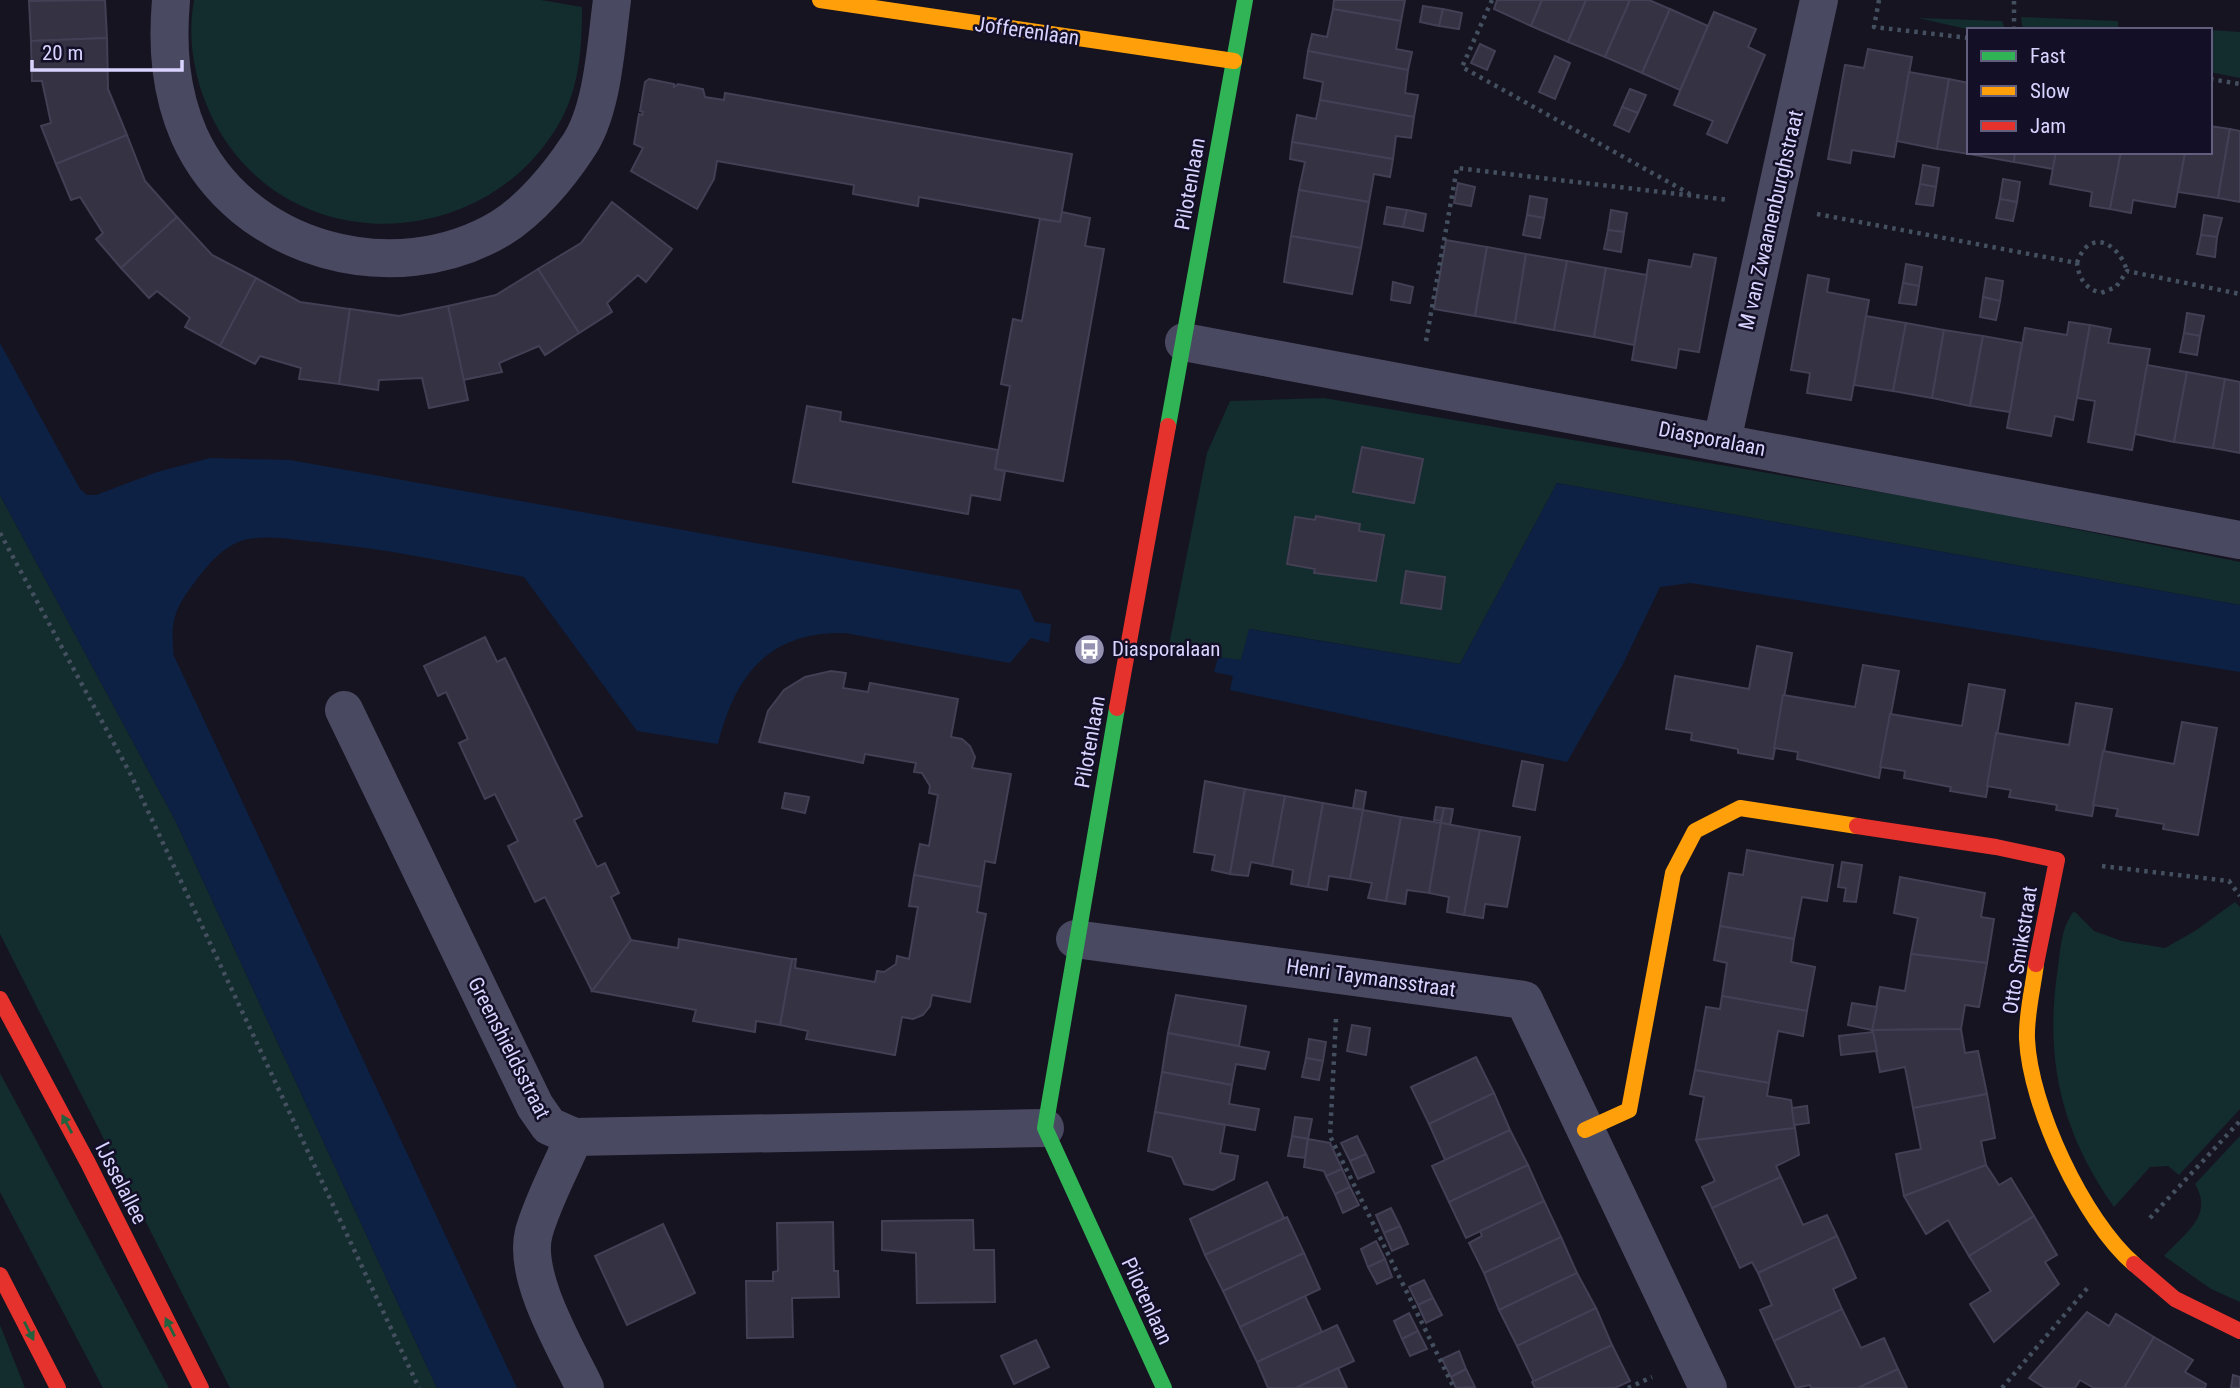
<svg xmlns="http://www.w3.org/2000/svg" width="2240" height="1388" viewBox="0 0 2240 1388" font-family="'Roboto Condensed',sans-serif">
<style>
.green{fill:#132c2d}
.water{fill:#0d2144}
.building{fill:#343243;stroke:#433f54;stroke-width:2}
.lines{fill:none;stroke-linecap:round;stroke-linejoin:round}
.path{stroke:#44505f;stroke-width:4.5;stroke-dasharray:3.5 5;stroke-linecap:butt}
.street{stroke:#4a4962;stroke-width:38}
.fast{stroke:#30b455;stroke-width:16}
.slow{stroke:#ff9f0a;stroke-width:16}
.jam{stroke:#e5322d;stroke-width:16}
.oneway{fill:#22623e}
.labels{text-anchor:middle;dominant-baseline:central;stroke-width:5;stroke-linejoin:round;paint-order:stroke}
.street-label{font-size:21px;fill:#d9d4ff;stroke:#130f26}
.poi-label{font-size:21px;fill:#d9d4ff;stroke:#130f26;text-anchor:start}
</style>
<rect width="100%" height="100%" fill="#161421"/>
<!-- green -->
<g class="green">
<path d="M194,0H541L582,7C582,46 580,84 561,120C485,258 278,261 210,113C194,78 187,39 194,0Z"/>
<path d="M2021,17L2118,21V30H2023Z"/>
<path d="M1918,18L2002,21L2005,30H1971Z"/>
<path d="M2210,30L2240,32V78L2210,72Z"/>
<path d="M1324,398L1945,503L2240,562V605L1557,483L1460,664L1250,629L1241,660L1167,655L1207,453L1230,401Z"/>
<path d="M0,495L175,820L437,1388H230L0,934Z"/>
<path d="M2235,902L2240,907V1109L2179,1175L2168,1166L2150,1167L2114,1207C2061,1131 2044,1060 2058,967C2061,946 2061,928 2074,911L2094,931L2122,941L2165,948L2195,931Z"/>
<path d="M0,1073L169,1388H103L0,1192Z"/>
<path d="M2240,1136V1302L2211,1289L2164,1256C2185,1233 2214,1216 2195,1184Z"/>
<path d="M0,1325L25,1388H0Z"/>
</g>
<!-- water -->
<g class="water">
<path d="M0,343L80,489L87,495H96L157,472L210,458L290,460L1020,590L1035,622L1051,624L1049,643L1031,638L1010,663L845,633C769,631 735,675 718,744L637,731L524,577C455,563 387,549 317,542C295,540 271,535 248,539C225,544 208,564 195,582C174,609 170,622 174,656L517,1388H437L175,820L0,495Z"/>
<path d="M1557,483L2240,605V672L1691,583L1660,587L1622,666L1567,762L1230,690L1233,676L1214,672L1218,657L1241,660L1249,629L1460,664Z"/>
</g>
<!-- building -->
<g class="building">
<path d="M105,0L107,38L31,41L29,1Z"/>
<path d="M1334,0H1405L1401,21L1333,9Z"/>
<path d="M1497,0H1542L1531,26L1494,9Z"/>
<path d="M1542,0H1586L1568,42L1531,26Z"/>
<path d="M1586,0H1630L1605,57L1568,42Z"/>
<path d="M1630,0H1649L1670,9L1642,73L1605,57Z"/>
<path d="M1423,6L1443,9L1439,26L1420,22Z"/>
<path d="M1333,9L1401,21L1396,49L1412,52L1408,70L1308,51L1312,34L1327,37Z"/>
<path d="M1443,9L1462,13L1459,29L1439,26Z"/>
<path d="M1670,9L1708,26L1680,90L1642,73Z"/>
<path d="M1714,12L1756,29L1748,47L1765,55L1727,143L1707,134L1713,121L1674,105Z"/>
<path d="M107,38L108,89L127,135L56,164L41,126L51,123L42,81H32L31,41Z"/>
<path d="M1480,44L1495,51L1487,70L1471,63Z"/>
<path d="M1868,49L1912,57L1894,157L1852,150L1850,163L1828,159L1845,65L1864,68Z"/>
<path d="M1308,51L1408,70L1405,93L1418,95L1414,117L1320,100L1323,82L1304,78Z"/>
<path d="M1555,56L1570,63L1555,99L1539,92Z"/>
<path d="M1909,72L1949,79L1937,149L1897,141Z"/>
<path d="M649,79L674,84V87L678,84L703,89L705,97L724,100L725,93L1072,154L1060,222L919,197L918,206L853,194L854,185L717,161L714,179L697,209L631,171L643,148L634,144L639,114L642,115L643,112L640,111L645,82Z"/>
<path d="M1949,79L1969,83V152H1976L1975,155L1937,149Z"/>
<path d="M1630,89L1646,95L1638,113L1622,107Z"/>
<path d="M1320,100L1414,117L1411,138L1396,136L1393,159L1292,142L1297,115L1316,119Z"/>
<path d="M1622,107L1638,113L1629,132L1614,125Z"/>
<path d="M2210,126L2230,129L2218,198L2178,192L2185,152H2210Z"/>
<path d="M2230,129L2240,131V202L2218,198Z"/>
<path d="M127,135L145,181L177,217L121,268L96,239L103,233L80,197L71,200L56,164Z"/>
<path d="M1292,142L1393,159L1390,177L1374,174L1369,202L1299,190L1305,162L1290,159Z"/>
<path d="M1976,152H2015L2014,162L1975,155Z"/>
<path d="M2015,152H2056L2053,169L2014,162Z"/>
<path d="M2056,152H2121L2110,209L2090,206L2092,192L2050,184Z"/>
<path d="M2121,152H2185L2175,207L2133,200L2131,213L2110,209Z"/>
<path d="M1923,165L1939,168L1936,187L1920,184Z"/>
<path d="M2003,179L2020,182L2017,202L2000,199Z"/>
<path d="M1458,183L1475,187L1471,206L1454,203Z"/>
<path d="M1920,184L1936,187L1933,206L1916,204Z"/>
<path d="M1299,190L1369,202L1361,248L1291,236Z"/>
<path d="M1530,196L1547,199L1544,218L1527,215Z"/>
<path d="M2000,199L2017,202L2013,221L1996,218Z"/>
<path d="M612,202L672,249L646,282L638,275L607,303L612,312L579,333L538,269L581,243Z"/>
<path d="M1387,207L1407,210L1403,227L1384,224Z"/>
<path d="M1407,210L1426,214L1423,231L1403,227Z"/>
<path d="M1611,210L1627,213L1624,232L1608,230Z"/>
<path d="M1062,212L1090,218L1085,246L1104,249L1063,481L995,469L1010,386L1001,384L1013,319L1022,321L1040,219L1060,222Z"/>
<path d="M1527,215L1544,218L1540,238L1523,235Z"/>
<path d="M2204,215L2222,218L2217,237L2201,235Z"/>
<path d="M177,217L212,255L256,278L220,346L185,327L190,318L157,291L149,298L121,268Z"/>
<path d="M1608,230L1624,232L1621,252L1604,249Z"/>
<path d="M2201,235L2217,237L2215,257L2197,254Z"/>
<path d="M1291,236L1361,248L1352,294L1284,282Z"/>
<path d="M1446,240L1487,247L1475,316L1434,309Z"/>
<path d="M1487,247L1526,254L1515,323L1475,316Z"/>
<path d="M1526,254L1567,261L1554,330L1515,323Z"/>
<path d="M1694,254L1716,258L1699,352L1679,349L1676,368L1632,360L1649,260L1691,267Z"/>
<path d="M1567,261L1606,268L1594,337L1554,330Z"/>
<path d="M1906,264L1922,267L1919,286L1903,283Z"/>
<path d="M1606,268L1647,275L1634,345L1594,337Z"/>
<path d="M538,269L579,333L545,355L539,346L499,363L502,372L463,380L448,306L496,295Z"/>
<path d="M1808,275L1829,279L1827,292L1869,300L1851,400L1807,393L1810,373L1791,370Z"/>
<path d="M256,278L300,302L350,309L339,384L299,379L301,368L260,356L255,364L220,346Z"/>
<path d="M1986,278L2003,281L2000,301L1983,297Z"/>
<path d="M1393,282L1413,287L1410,303L1391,300Z"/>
<path d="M1903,283L1919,286L1916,305L1899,303Z"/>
<path d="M1983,297L2000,301L1996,320L1980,317Z"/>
<path d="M448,306L468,400L429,408L422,378L379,380L378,390L339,384L350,309L399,316Z"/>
<path d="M2187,313L2204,316L2200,336L2184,333Z"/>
<path d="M1866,316L1906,323L1893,391L1854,385Z"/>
<path d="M2069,322L2090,325L2073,420L2055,416L2051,436L2007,428L2025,328L2067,335Z"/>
<path d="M1906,323L1944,330L1932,398L1893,391Z"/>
<path d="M2090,325L2111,329L2108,343L2150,349L2132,450L2088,442L2095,401L2077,398Z"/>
<path d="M1944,330L1983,336L1970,406L1932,398Z"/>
<path d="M2184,333L2200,336L2197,355L2180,352Z"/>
<path d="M1983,336L2022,343L2010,412L1970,406Z"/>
<path d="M2147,365L2187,372L2174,442L2135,434Z"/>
<path d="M2187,372L2225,379L2213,448L2174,442Z"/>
<path d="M2225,379L2240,382V453L2213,448Z"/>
<path d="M807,406L841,412L840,421L998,450L995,469L1005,471L1000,500L971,495L968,514L793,482Z"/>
<path d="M1362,447L1423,459L1414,503L1353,492Z"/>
<path d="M1316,516L1360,524L1359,531L1384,535L1376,581L1314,573L1315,569L1287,564L1295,517L1315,520Z"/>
<path d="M1406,571L1445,577L1441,609L1401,603Z"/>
<path d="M485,637L497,662L505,658L582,816L574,820L597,867L605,863L619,893L611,897L631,940L592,991L545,897L535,902L508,846L518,841L495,794L485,799L459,743L468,739L446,692L438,696L424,666Z"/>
<path d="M1757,646L1792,653L1773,759L1738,753V749L1691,740L1692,733L1666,729L1675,676L1749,689Z"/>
<path d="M1863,665L1899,671L1879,778L1797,759L1798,752L1774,748L1783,695L1855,707Z"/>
<path d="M831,671L846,673L843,688L868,692L870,683L958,699L951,737L962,739L970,746L975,757L972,768L1011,774L995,863L985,861L981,887L914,875L920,844L929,846L938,795L929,793L930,786L922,773L914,772L916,763L865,754L863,763L759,742L768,711L784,690L805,677Z"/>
<path d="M1969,684L2005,690L1986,797L1950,791L1951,787L1904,778L1905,771L1880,767L1890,714L1962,726Z"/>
<path d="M2076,703L2112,709L2092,816L2056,810L2057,805L2009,797L2011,790L1987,786L1996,733L2069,745Z"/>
<path d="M2182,722L2217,728L2198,835L2163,829L2164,824L2116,816L2118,809L2093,805L2103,751L2174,764Z"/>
<path d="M1522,761L1543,765L1535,810L1513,806Z"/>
<path d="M1205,781L1245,789L1230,874L1212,870L1215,855L1194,852Z"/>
<path d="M1245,789L1285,796L1272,866L1251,862L1248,876L1230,874Z"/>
<path d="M1356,790L1366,792L1363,810L1353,808Z"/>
<path d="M785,793L809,797L805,813L782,808Z"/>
<path d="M1285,796L1323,803L1308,887L1291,884L1293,870L1272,866Z"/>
<path d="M1323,803L1363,810L1350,879L1329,876L1327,890L1308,887Z"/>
<path d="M1436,807L1444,808L1441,821L1434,820Z"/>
<path d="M1444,808L1453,809L1450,825L1441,823Z"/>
<path d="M1363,810L1401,817L1386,901L1368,898L1372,883L1350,879Z"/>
<path d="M1401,817L1441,823L1429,893L1407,890L1405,904L1386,901Z"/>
<path d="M1441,823L1480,830L1464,915L1447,912L1449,897L1429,893Z"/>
<path d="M1480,830L1520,837L1507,907L1485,904L1483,918L1464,915Z"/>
<path d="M1747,850L1833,865L1827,901L1802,897L1794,939L1720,926L1729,873L1743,875Z"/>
<path d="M1842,862L1862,865L1856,902L1844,901L1846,888L1838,887Z"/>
<path d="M914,875L981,887L977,912L986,914L970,1002L932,995L930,1006L923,1015L913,1019L902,1017L895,1055L806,1039L808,1031L780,1025L792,959H796L795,968L875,982L877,971L884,972L896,964L897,956L909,959L918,907L909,906Z"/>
<path d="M1900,877L1985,893L1981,917L1994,919L1987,963L1911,954L1918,918L1894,913Z"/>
<path d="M1720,926L1794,939L1791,962L1815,967L1807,1011L1722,996L1727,963L1714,960Z"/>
<path d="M679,939L792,959L780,1025L756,1021L755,1032L693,1021L696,1010L592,991L631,940L678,948Z"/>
<path d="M1911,954L1987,963L1979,1007L1965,1005L1961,1029L1872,1030L1880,987L1905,991Z"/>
<path d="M1176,995L1246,1006L1239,1046L1168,1033Z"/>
<path d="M1722,996L1807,1011L1803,1036L1778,1031L1769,1083L1695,1070L1706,1007L1720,1009Z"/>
<path d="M1852,1003L1877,1007L1872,1030L1848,1025Z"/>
<path d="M1352,1025L1370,1028L1366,1055L1347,1051Z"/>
<path d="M1961,1029L1965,1053L1978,1051L1987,1094L1913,1108L1905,1067L1880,1072L1872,1030Z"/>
<path d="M1873,1032L1877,1051L1841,1055L1839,1036Z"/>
<path d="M1168,1033L1269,1052L1265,1069L1236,1064L1232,1085L1162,1072Z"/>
<path d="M1309,1039L1326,1042L1323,1061L1306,1058Z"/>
<path d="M1476,1057L1494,1093L1429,1124L1411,1087Z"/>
<path d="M1306,1058L1323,1061L1319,1080L1302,1077Z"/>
<path d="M1695,1070L1769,1083L1767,1096L1791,1100L1795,1128L1696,1140L1704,1097L1690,1094Z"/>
<path d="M1162,1072L1232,1085L1229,1104L1259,1109L1255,1130L1155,1112Z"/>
<path d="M1494,1093L1510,1130L1445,1160L1429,1124Z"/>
<path d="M1987,1094L1995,1138L1981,1141L1986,1165L1904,1196L1896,1154L1921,1149L1913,1108Z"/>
<path d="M1807,1106L1809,1123L1794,1125L1792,1108Z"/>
<path d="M1155,1112L1225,1125L1220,1153L1238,1156L1234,1179L1213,1190L1184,1184L1172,1157L1148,1151Z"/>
<path d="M1295,1117L1312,1119L1308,1139L1292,1136Z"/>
<path d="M1795,1128L1799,1155L1776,1166L1781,1177L1712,1208L1702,1187L1715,1181L1696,1140Z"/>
<path d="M1510,1130L1528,1165L1449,1202L1432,1166Z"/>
<path d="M1292,1136L1308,1139L1305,1158L1288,1156Z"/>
<path d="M1357,1136L1366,1154L1350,1161L1341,1143Z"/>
<path d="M1308,1139L1330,1143L1342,1169L1326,1176L1324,1171L1304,1167Z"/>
<path d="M1366,1154L1374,1172L1358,1179L1350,1161Z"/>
<path d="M1528,1165L1544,1201L1466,1238L1449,1202Z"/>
<path d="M1986,1165L1999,1185L2011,1178L2034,1216L1969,1256L1948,1220L1926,1234L1904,1196Z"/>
<path d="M1342,1169L1350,1187L1335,1194L1326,1176Z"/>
<path d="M1781,1177L1803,1225L1827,1215L1837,1236L1758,1273L1752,1262L1740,1268L1712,1208Z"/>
<path d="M1267,1182L1284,1218L1205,1255L1190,1219Z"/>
<path d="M1350,1187L1359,1205L1343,1213L1335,1194Z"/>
<path d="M1544,1201L1561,1237L1484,1273L1469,1243L1482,1236L1480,1231Z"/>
<path d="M1391,1208L1400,1226L1384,1233L1376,1215Z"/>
<path d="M2034,1216L2057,1255L2045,1262L2059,1284L1994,1342L1970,1304L1991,1291L1969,1256Z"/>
<path d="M1287,1217L1304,1253L1223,1291L1205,1255Z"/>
<path d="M973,1220L974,1250H994L995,1302L917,1303L916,1253L882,1250V1221Z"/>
<path d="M833,1222L834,1271H838L839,1297L792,1298L793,1337L747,1338L746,1281H773V1272L778,1271L777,1223Z"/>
<path d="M663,1224L695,1293L627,1325L595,1256Z"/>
<path d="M1400,1226L1408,1244L1392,1251L1384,1233Z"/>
<path d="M1837,1236L1856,1278L1833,1289L1842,1309L1774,1341L1760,1310L1772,1305L1758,1273Z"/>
<path d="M1561,1237L1577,1273L1499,1310L1484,1273Z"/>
<path d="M1376,1241L1385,1259L1368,1267L1361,1249Z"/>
<path d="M1304,1253L1320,1289L1240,1327L1223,1291Z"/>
<path d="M1385,1259L1392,1277L1377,1284L1368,1267Z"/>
<path d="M1577,1273L1596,1308L1517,1346L1499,1310Z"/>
<path d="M1424,1280L1433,1298L1418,1305L1409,1287Z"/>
<path d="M1305,1296L1322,1332L1257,1362L1240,1327Z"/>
<path d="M1433,1298L1442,1315L1426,1323L1418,1305Z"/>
<path d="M1596,1308L1612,1345L1534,1382L1517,1346Z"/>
<path d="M1842,1309L1861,1348L1884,1338L1898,1369L1858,1388H1811L1810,1385L1796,1388L1774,1341Z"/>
<path d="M2087,1312L2109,1326L2116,1314L2154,1337L2124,1388H2094L2080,1380L2075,1388H2045L2029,1378Z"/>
<path d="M1409,1313L1418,1331L1402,1339L1394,1321Z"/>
<path d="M1337,1325L1354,1361L1296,1388H1268L1257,1362Z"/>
<path d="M1418,1331L1427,1349L1410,1356L1402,1339Z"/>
<path d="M2154,1337L2193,1360L2185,1372L2206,1384L2205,1388H2124Z"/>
<path d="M1036,1340L1049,1367L1014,1384L1001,1356Z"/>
<path d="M1612,1345L1630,1381L1615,1388H1535L1532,1382Z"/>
<path d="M1459,1351L1466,1369L1451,1377L1442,1359Z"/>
<path d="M1338,1368L1347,1388H1296Z"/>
<path d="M1466,1369L1475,1387L1456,1388L1451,1377Z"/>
<path d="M1898,1369L1907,1388H1858Z"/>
<path d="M2233,1375L2240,1377V1388H2231Z"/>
</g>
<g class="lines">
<!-- path -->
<g class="path">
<path d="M1492,0L1462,67L1690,194"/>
<path d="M1879,0L1874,27L1969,38"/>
<path d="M2014,30V0"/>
<path d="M2210,79L2240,84"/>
<path d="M1817,214L2077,263C2079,279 2086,289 2101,293L2116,287L2127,271L2240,294"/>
<path d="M2077,263C2089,227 2119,243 2127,271"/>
<path d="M1426,341L1457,168L1729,200"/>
<path d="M0,533L131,775L419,1388"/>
<path d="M2102,866L2229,881L2240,896"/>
<path d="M1336,1019L1330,1136L1454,1388"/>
<path d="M2150,1218L2240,1121"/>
<path d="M1628,1388L1652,1377"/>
<path d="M2002,1388L2090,1285"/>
</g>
<!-- street -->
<g class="street">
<path d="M171,0C167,47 170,91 189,135C241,251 394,292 501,228C530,210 558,177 577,148C603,112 606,44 612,0"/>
<path d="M1184,342L2240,540"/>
<path d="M1722,441L1819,0"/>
<path d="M344,710L535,1106L549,1126L574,1137L1045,1128"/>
<path d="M1075,939L1524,1000L1708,1388"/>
<path d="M574,1137C561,1168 543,1200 534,1232C522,1276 566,1348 585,1388"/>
</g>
<!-- fast -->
<g class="fast">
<path d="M1168,426L1245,0"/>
<path d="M1117,708L1045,1128L1164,1388"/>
</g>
<!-- slow -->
<g class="slow">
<path d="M820,0L1234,61"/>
<path d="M2036,964C2033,988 2026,1015 2027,1039C2030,1106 2083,1220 2134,1264"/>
<path d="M1585,1130L1629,1110L1673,873L1695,831L1740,808L1857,826"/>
</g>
<!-- jam -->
<g class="jam">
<path d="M1117,708L1168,426"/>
<path d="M1857,826L1996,847L2057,860L2036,964"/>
<path d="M0,999L88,1163L201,1388"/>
<path d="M2134,1264L2175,1299L2240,1331"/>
<path d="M0,1275L58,1388"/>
</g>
</g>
<!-- one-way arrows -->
<defs><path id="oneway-solid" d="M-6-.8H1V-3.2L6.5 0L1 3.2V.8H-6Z" transform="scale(1.75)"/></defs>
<g class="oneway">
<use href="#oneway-solid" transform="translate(67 1124) rotate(-118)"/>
<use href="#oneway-solid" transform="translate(170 1327) rotate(-117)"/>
<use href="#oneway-solid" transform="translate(29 1331) rotate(63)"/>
</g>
<!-- icons -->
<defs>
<symbol id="bus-disc" viewBox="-11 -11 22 22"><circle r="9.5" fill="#9591b1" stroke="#130f26"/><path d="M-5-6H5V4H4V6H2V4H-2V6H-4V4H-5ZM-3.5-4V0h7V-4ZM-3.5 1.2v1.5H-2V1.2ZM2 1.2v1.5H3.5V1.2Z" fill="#fff"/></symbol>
</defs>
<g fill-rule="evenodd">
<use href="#bus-disc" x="1072" y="632" width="35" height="35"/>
</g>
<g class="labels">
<!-- street labels -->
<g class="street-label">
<text transform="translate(1027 31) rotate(8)">Jofferenlaan</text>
<text transform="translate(1190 184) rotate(-80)">Pilotenlaan</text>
<text transform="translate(1771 220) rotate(-77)">M van Zwaanenburghstraat</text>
<text transform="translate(1712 439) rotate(11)">Diasporalaan</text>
<text transform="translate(1090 742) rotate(-80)">Pilotenlaan</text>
<text transform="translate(2020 950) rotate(-81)">Otto Smikstraat</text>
<text transform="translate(1371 978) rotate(8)">Henri Taymansstraat</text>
<text transform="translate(509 1048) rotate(63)">Greenshieldsstraat</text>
<text transform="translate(121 1183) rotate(63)">IJsselallee</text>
<text transform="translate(1147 1301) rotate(65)">Pilotenlaan</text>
</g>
<!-- poi labels -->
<g class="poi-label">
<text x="1112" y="649">Diasporalaan</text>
</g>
</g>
<!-- legend -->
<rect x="1967" y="28" width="245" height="126" fill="#130f26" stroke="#625e7d" stroke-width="2"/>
<rect x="1981" y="51" width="35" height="10" fill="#30b455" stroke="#625e7d" stroke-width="2"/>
<text x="2030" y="63" font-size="21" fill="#d9d4ff">Fast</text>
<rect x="1981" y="86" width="35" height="10" fill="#ff9f0a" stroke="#625e7d" stroke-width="2"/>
<text x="2030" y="98" font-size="21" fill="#d9d4ff">Slow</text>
<rect x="1981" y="121" width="35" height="10" fill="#e5322d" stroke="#625e7d" stroke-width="2"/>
<text x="2030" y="133" font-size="21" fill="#d9d4ff">Jam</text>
<!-- scale -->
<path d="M32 60v10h150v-10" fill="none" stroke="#d9d4ff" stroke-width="3.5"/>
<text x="42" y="60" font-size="21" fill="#d9d4ff" stroke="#130f26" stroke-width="5" paint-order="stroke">20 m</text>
</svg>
